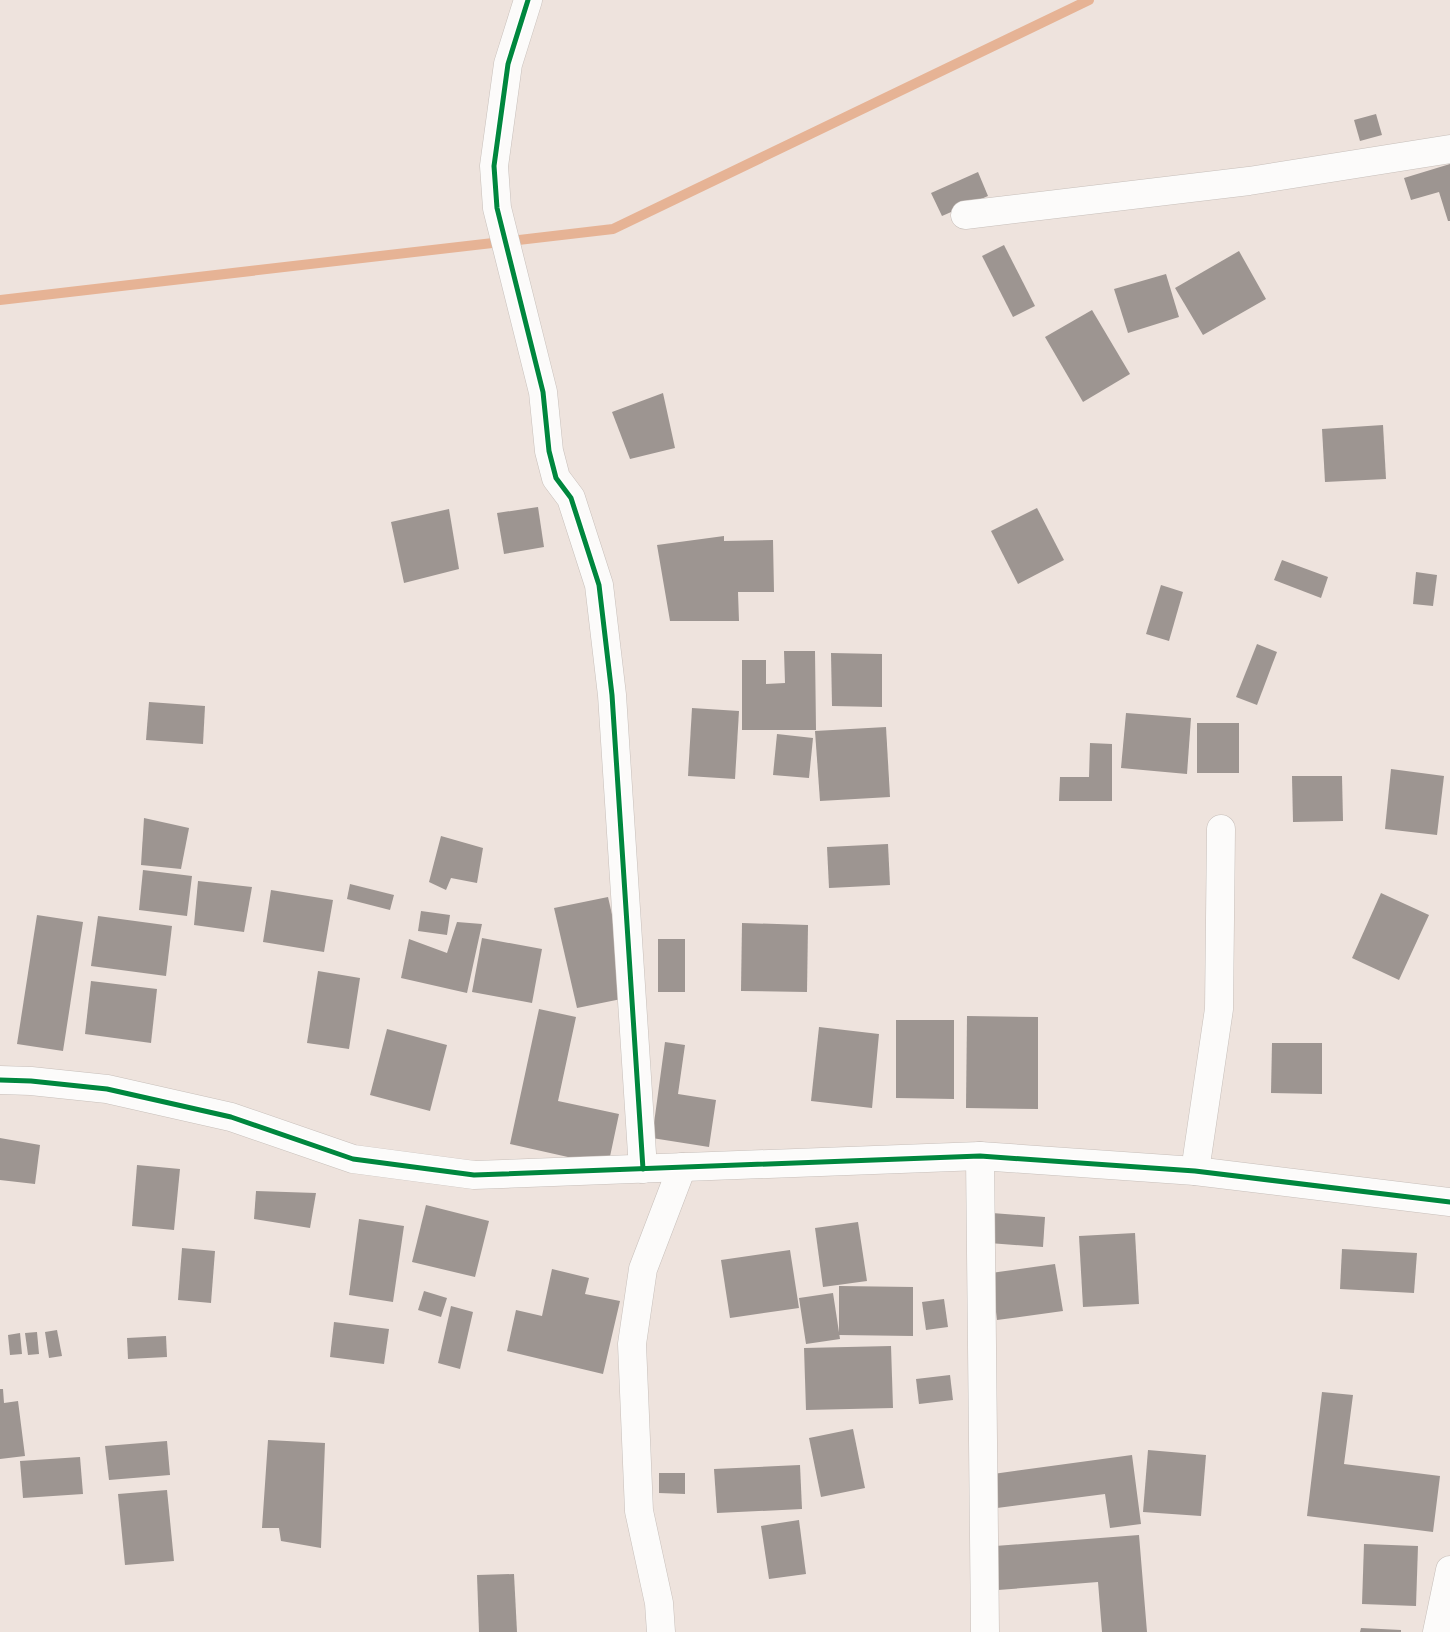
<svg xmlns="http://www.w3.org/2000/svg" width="1450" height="1632" viewBox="0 0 1450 1632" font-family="'Varela Round',sans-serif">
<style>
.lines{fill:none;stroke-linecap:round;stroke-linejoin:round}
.stream{stroke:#e6b395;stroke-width:10}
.building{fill:#9d9591}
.minor-casing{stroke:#c7bfba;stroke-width:29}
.minor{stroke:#fcfbfa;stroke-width:28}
.cycleway-casing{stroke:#fff;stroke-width:8}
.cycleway{stroke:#00873e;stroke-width:5}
</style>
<rect width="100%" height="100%" fill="#eee3dd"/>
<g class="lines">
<!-- stream -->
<path class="stream" d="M0,300L613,229L1089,0"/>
</g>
<!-- building -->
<g class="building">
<path d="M1376,114L1382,135L1360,141L1354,120Z"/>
<path d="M1450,164V221H1448L1439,192L1411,200L1404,178Z"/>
<path d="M978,172L988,196L942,216L931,193Z"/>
<path d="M1004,245L1035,306L1013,317L982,256Z"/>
<path d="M1239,251L1266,299L1203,335L1175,288Z"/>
<path d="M1166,274L1179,317L1128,333L1114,289Z"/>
<path d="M1092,310L1130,374L1083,402L1045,337Z"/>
<path d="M663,393L675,448L630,459L612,412Z"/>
<path d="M1383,425L1386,479L1325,482L1322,429Z"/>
<path d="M538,507L544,547L504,554L497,513Z"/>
<path d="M1037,508L1064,560L1018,584L991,531Z"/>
<path d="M449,509L459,569L404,583L391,522Z"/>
<path d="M724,536V541L773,540L774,592H738L739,621H670L657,545Z"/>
<path d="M1282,560L1328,577L1321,598L1274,580Z"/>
<path d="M1416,572L1437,575L1433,606L1413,604Z"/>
<path d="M1161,585L1183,592L1169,641L1146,634Z"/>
<path d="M1257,644L1277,652L1257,705L1236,697Z"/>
<path d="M784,651H815L816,730H742V660H766V684L785,683Z"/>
<path d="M831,653L882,654V707L832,706Z"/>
<path d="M149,702L205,706L203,744L146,740Z"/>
<path d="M692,708L739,711L735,779L688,776Z"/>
<path d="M1126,713L1191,718L1187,774L1121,768Z"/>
<rect x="1197" y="723" width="42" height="50"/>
<path d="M886,727L890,797L820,801L815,731Z"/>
<path d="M777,734L813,738L809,778L773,775Z"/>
<path d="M1090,743L1112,744V801H1059L1060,777H1089Z"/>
<path d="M1391,769L1444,776L1437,835L1385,829Z"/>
<path d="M1292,776H1342L1343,821L1293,822Z"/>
<path d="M144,818L189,828L181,869L141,865Z"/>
<path d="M441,836L483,848L477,883L451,878L446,890L429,882Z"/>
<path d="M888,844L890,885L829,888L827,847Z"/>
<path d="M143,870L192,876L187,916L139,910Z"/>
<path d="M198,881L252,887L244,932L194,925Z"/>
<path d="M350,884L394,895L390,910L347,899Z"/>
<path d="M271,890L333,900L324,952L263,942Z"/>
<path d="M1381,893L1429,915L1399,980L1352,958Z"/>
<path d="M608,897L631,997L577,1008L554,908Z"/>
<path d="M421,911L450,915L447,935L418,931Z"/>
<path d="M37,915L83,922L63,1051L17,1044Z"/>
<path d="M98,916L172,926L166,976L91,966Z"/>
<path d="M457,922L482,924L467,993L401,978L409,939L447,953Z"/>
<path d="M742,923L808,925L807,992L741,991Z"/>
<path d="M482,938L542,949L532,1003L472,992Z"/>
<rect x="658" y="939" width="27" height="53"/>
<path d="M318,971L360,978L349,1049L307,1043Z"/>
<path d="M91,981L157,989L151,1043L85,1034Z"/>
<path d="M539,1009L576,1017L558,1101L619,1114L608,1166L510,1144Z"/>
<path d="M967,1016L1038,1017V1109L966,1108Z"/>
<path d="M896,1020H954V1099L896,1098Z"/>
<path d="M819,1027L879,1034L872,1108L811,1101Z"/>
<path d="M387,1029L447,1045L430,1111L370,1095Z"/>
<path d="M665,1042L685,1045L678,1094L716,1100L709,1147L652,1138Z"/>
<path d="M1272,1043H1322V1094L1271,1093Z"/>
<path d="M0,1138L40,1145L35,1184L0,1180Z"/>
<path d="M137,1165L180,1169L174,1230L132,1226Z"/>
<path d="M256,1191L316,1193L310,1228L254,1219Z"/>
<path d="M426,1205L489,1221L475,1277L412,1262Z"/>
<path d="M992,1213L1045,1217L1043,1247L989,1243Z"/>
<path d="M359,1219L404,1226L393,1302L349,1295Z"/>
<path d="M858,1222L867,1281L823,1287L815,1228Z"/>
<path d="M1135,1233L1139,1304L1083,1307L1079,1236Z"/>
<path d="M182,1248L215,1251L211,1303L178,1300Z"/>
<path d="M1342,1249L1417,1253L1414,1293L1340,1289Z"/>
<path d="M790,1250L799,1308L730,1318L721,1260Z"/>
<path d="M1055,1264L1063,1311L997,1320L991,1273Z"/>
<path d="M552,1269L589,1278L585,1294L620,1301L603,1374L507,1351L516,1310L542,1316Z"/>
<path d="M839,1286L913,1287V1336L839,1335Z"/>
<path d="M424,1291L447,1298L441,1317L418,1310Z"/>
<path d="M833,1293L840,1339L806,1344L799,1298Z"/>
<path d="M944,1299L948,1327L926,1330L922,1302Z"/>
<path d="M451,1306L473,1312L460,1369L438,1363Z"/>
<path d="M334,1322L389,1329L384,1364L330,1357Z"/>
<path d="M57,1330L62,1356L49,1358L45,1332Z"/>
<path d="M37,1332L39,1354L28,1355L25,1333Z"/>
<path d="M20,1333L22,1354L10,1355L8,1335Z"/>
<path d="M166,1336L167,1357L128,1359L127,1338Z"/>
<path d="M891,1346L893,1408L806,1410L804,1348Z"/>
<path d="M950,1375L953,1400L919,1404L916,1379Z"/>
<path d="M0,1389H3L4,1403L18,1401L25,1456L0,1459Z"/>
<path d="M1322,1392L1353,1395L1344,1464L1440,1476L1433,1532L1307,1516Z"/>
<path d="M853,1429L865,1488L821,1497L809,1438Z"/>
<path d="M268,1440L325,1443L321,1548L281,1541L279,1528H262Z"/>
<path d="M167,1441L170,1475L109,1480L105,1446Z"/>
<path d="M1148,1450L1206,1455L1201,1516L1143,1512Z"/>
<path d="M1132,1455L1141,1524L1110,1528L1105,1494L997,1508L993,1474Z"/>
<path d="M80,1457L83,1494L23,1498L20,1461Z"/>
<path d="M800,1465L802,1509L717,1513L714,1469Z"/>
<path d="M659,1473H685V1494L659,1493Z"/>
<path d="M167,1490L174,1561L125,1565L118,1494Z"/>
<path d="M799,1520L806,1574L769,1579L761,1526Z"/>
<path d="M1139,1535L1147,1632H1102L1098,1582L998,1590L995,1546Z"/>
<path d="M1364,1544L1418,1546L1416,1606L1362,1604Z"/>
<path d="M514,1574L517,1632H479L477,1575Z"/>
<path d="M1361,1628L1401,1630V1632H1360Z"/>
</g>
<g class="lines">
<defs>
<g id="minor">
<path d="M528,0L508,64L494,166L497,208L543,392L549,451L556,478L571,498L599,585L612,695L643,1169"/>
<path d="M965,215L1249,181L1450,149"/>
<path d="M0,1080L31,1081L107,1089L231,1117L353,1159L474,1175L980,1156L1195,1171L1450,1202"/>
<path d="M980,1156L985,1632"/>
<path d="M1195,1171L1219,1009L1221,829"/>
<path d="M661,1632L659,1603L639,1511L632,1344L643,1269L682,1167"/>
<path d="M1437,1632L1450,1570"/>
</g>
</defs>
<!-- minor casing -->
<use href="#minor" class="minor-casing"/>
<!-- minor -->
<use href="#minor" class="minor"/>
<defs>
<g id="cycleway">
<path d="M528,0L508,64L494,166L497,208L543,392L549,451L556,478L571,498L599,585L612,695L643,1169"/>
<path d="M0,1080L31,1081L107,1089L231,1117L353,1159L474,1175L980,1156L1195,1171L1450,1202"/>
</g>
</defs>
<!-- cycleway casing -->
<use href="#cycleway" class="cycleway-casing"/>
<!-- cycleway -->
<use href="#cycleway" class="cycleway"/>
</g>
</svg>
